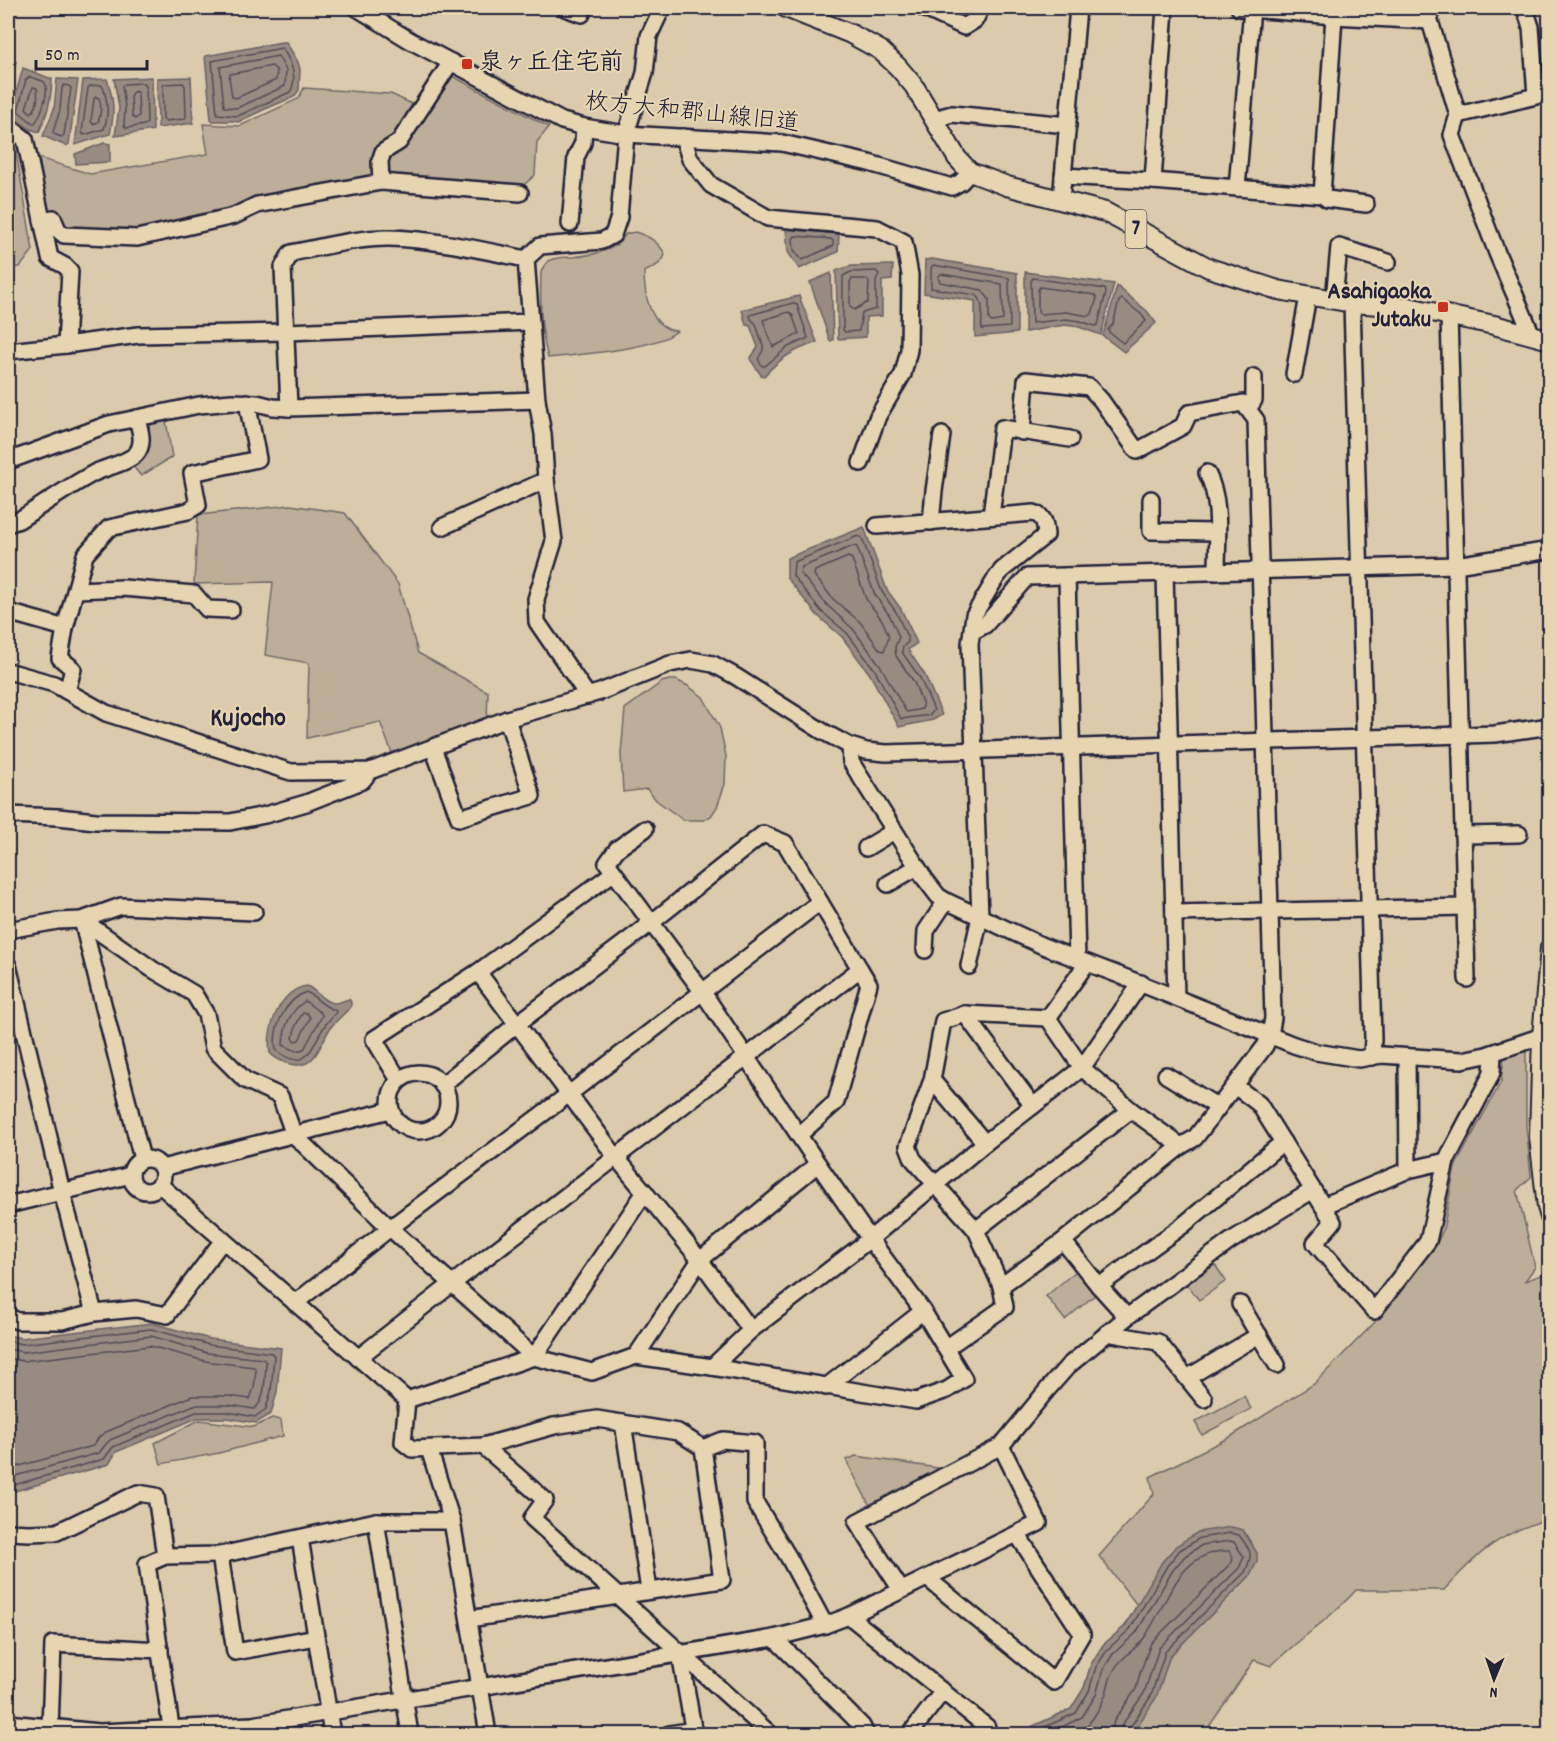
<svg xmlns="http://www.w3.org/2000/svg" width="1557" height="1742" viewBox="0 0 1557 1742" font-family="Dekko,'Klee One',sans-serif">
<style>
.green{fill:#bcae98;stroke:#6f686a;stroke-width:1.5}
.water{fill:#978b82;stroke:#686166;stroke-width:1.5}
.lines{fill:none;stroke-linecap:round;stroke-linejoin:round}
.shore{stroke:#514c57;stroke-width:1.5}
.minor-casing{stroke:#22223b;stroke-width:20}
.major-casing{stroke:#22223b;stroke-width:22}
.minor{stroke:#e7d5b2;stroke-width:15}
.major{stroke:#e7d5b2;stroke-width:18}
.poi-dot{fill:#c8321e;stroke:#e7d5b2;stroke-width:2}
.labels{text-anchor:middle;dominant-baseline:central;stroke-width:4.5;stroke-linejoin:round;paint-order:stroke}
.shield{fill:#e7d5b2;stroke:#5d585f;stroke-width:1.5}
.shield-label{font-size:22px;font-weight:bold;fill:#22223b}
.poi-label{font-size:24px;font-weight:bold;fill:#22223b;stroke:#e7d5b2;text-anchor:start}
.street-label{font-size:24px;fill:#22223b;stroke:#e7d5b2}
.neighbourhood-label{font-size:26px;font-weight:bold;fill:#22223b;stroke:#e7d5b2}
</style>
<rect width="100%" height="100%" fill="#dbcaab"/>
<filter id="ink" filterUnits="userSpaceOnUse"><feTurbulence type="fractalNoise" baseFrequency=".0167" numOctaves="2"/><feDisplacementMap in="SourceGraphic" scale="12" xChannelSelector="R" yChannelSelector="G"/><feConvolveMatrix kernelMatrix="1 2 1 2 8 2 1 2 1" color-interpolation-filters="sRGB"/></filter>
<g filter="url(#ink)">
<!-- green -->
<g class="green">
<path d="M437,68L549,127L537,142L535,175L524,185L364,178L179,223L130,232L64,230L47,208L39,158L90,174L208,154L203,124L240,126L298,99L304,88L391,94L420,108Z"/>
<path d="M8,139L15,146L33,250L20,267L8,268Z"/>
<path d="M635,232C648,236 658,241 665,254C663,264 652,268 644,272C644,294 650,329 677,331C657,349 577,355 548,358C540,329 540,303 541,273C542,269 545,264 548,261C555,257 565,257 572,257C592,255 615,252 626,234Z"/>
<path d="M166,420L172,457L141,476L131,464L143,456L148,445L147,431L152,423Z"/>
<path d="M290,505L345,513L398,584L418,653L488,692L487,722L394,758L380,722L307,738L309,663L265,655L273,582L194,584L198,515Z"/>
<path d="M669,680H676L688,686L703,697L720,728L726,756L725,784L717,807L711,816L704,820H683L656,800L647,789L623,792L621,754L625,709L662,682Z"/>
<path d="M1526,1052V1125L1531,1177L1517,1190L1535,1267L1525,1281L1549,1272V1519C1500,1532 1477,1554 1444,1590H1356C1331,1619 1298,1639 1271,1666L1254,1660L1204,1734H1028L1033,1726L1071,1709L1084,1688L1091,1664L1103,1645L1125,1626L1137,1605L1099,1556L1154,1494L1150,1477L1230,1437L1314,1384L1375,1322L1397,1292L1435,1247L1443,1230L1455,1167L1501,1082L1504,1055Z"/>
<path d="M1215,1265L1226,1281L1199,1300L1187,1284Z"/>
<path d="M1076,1271L1096,1294L1065,1320L1046,1296Z"/>
<path d="M1244,1396L1251,1409L1202,1435L1195,1422Z"/>
<path d="M272,1418L281,1420L283,1436L219,1453L161,1464L155,1443L199,1420L254,1427Z"/>
<path d="M856,1456L944,1469L870,1506L846,1460Z"/>
</g>
<!-- water -->
<g class="water">
<path d="M282,42H286L298,62L300,69L299,90L294,97L263,110L238,122L233,121H213L211,119L205,56Z"/>
<path d="M8,59L16,62L8,94Z"/>
<path d="M23,68L52,79C51,101 48,112 39,132L30,129L10,115Z"/>
<path d="M152,77L153,130L115,136L119,108L114,79Z"/>
<path d="M191,77L193,123L158,128L157,78Z"/>
<path d="M57,79L78,80L69,144L66,146L43,136L54,109Z"/>
<path d="M107,79C114,101 115,111 110,134L75,145L83,80Z"/>
<path d="M104,143L110,144V162L76,164L75,154Z"/>
<path d="M786,229L839,234L838,252L799,269L788,252Z"/>
<path d="M932,259L1017,273V333L975,337V301L924,293L925,260Z"/>
<path d="M893,265L892,280L882,281V316L866,317V337L838,339L836,271L850,266Z"/>
<path d="M1025,272L1114,284L1101,335L1079,327L1065,325L1025,332Z"/>
<path d="M831,273L833,340L830,341L810,282Z"/>
<path d="M1117,286L1147,311L1156,323L1124,352L1103,336Z"/>
<path d="M799,296L817,342C793,351 781,357 764,376L761,375L750,359L758,347L750,326L746,325L742,310Z"/>
<path d="M864,527L887,590L901,609L917,643L908,650L925,675L942,715L933,720L899,727L869,673L842,637L817,615L787,578V558Z"/>
<path d="M307,986C316,990 324,1003 334,1003C339,1003 344,1000 349,999L351,1002V1007C345,1013 337,1020 331,1027C320,1043 316,1071 290,1064C283,1062 275,1059 270,1053C266,1029 279,990 307,986Z"/>
<path d="M152,1323L210,1339L281,1348L277,1392L271,1414L256,1423L228,1418H197L116,1452L109,1464L15,1491H8V1335L21,1338Z"/>
<path d="M1231,1527L1243,1530L1257,1553V1561L1250,1576L1170,1656L1156,1698L1132,1734H1028L1033,1726L1071,1709L1084,1688L1091,1664L1103,1645L1125,1626L1162,1562L1176,1546L1198,1532Z"/>
</g>
<g class="lines">
<!-- shore -->
<g class="shore">
<path d="M282,48C291,61 299,77 290,92L238,116L217,114L212,61Z"/>
<path d="M278,56L286,70L285,86L237,108L224,107L220,67Z"/>
<path d="M272,66L277,71L276,80L236,98L232,97L229,77L230,74Z"/>
<path d="M30,77C33,78 42,80 44,82C51,89 40,118 34,124L18,111L26,79Z"/>
<path d="M143,83L146,86L147,123L144,125L126,128L124,125L125,107L122,86L125,84Z"/>
<path d="M183,83L185,86L186,117L184,119L165,121L163,118V85L165,84Z"/>
<path d="M64,85L69,86L71,88L64,135L61,137L54,134L53,132L60,110L62,88Z"/>
<path d="M90,86L101,85L103,87C108,102 109,114 104,129L84,135L82,132L88,88Z"/>
<path d="M33,87L37,88C38,96 38,108 31,113L26,108Z"/>
<path d="M136,91L138,94L139,116L135,119L132,116L131,94L133,92Z"/>
<path d="M95,97L99,98C102,106 101,114 98,122L93,124L91,121L94,99Z"/>
<path d="M795,236L831,239L833,241V246L802,260L794,250L793,239Z"/>
<path d="M933,265L1009,278L1010,327L982,329C980,318 986,302 976,295L931,288V268Z"/>
<path d="M876,271L879,274L876,281V309L862,313L859,331L845,332L843,330V276L851,272Z"/>
<path d="M941,274L1002,284L1003,320L992,322L989,320V299L982,290L940,282L938,277Z"/>
<path d="M1033,278L1105,289L1106,292L1098,325L1095,326L1080,321L1066,319L1032,323L1031,281Z"/>
<path d="M852,279H866L869,282L868,302L854,310L850,307V282Z"/>
<path d="M1040,287L1095,295L1097,298L1092,314L1089,316L1066,312L1040,314L1038,312V290Z"/>
<path d="M1122,299L1142,315L1146,321L1123,343L1110,333L1108,330L1113,324L1119,301Z"/>
<path d="M793,303L797,305L808,338L788,347L765,366H762L758,359L763,350V346L756,324L751,319L750,315Z"/>
<path d="M789,312L792,314L799,334L773,347L763,320Z"/>
<path d="M858,536L862,538L882,592L896,612L908,639V642L903,647L902,652L920,678L934,710L930,715L901,719L875,670L847,633L821,611L793,576L794,562Z"/>
<path d="M853,546L857,547L875,595L890,616L899,637L895,647L896,656L914,682L923,705L922,709L907,712L905,710L880,665L853,629L827,605L800,573L802,567Z"/>
<path d="M848,557L852,559L866,599L882,620L889,636L884,651L880,650L860,622L833,599L814,575L815,571Z"/>
<path d="M306,992C317,997 323,1007 335,1010L336,1013C333,1016 329,1020 326,1024C311,1044 309,1076 276,1050C272,1028 285,1000 306,992Z"/>
<path d="M305,1001L321,1013L322,1016L304,1049L296,1051L283,1045C284,1027 289,1012 305,1001Z"/>
<path d="M303,1013H307L310,1018L299,1040L295,1041L293,1039C294,1028 297,1021 303,1013Z"/>
<path d="M8,1341L22,1344L151,1329L210,1345L272,1353L274,1356L271,1391L266,1409L255,1417L228,1412H196L113,1447L104,1459L14,1485H8"/>
<path d="M8,1349L23,1352L151,1336L207,1353L263,1359L266,1362C265,1376 266,1401 254,1409L229,1405H194L110,1440L106,1444L99,1453L8,1478"/>
<path d="M8,1358L23,1361L150,1346L205,1361L254,1367L256,1370L254,1388L250,1399L229,1396H192L106,1432L99,1437L93,1446L8,1469"/>
<path d="M1035,1734L1038,1730L1076,1713L1089,1691L1096,1667L1108,1649L1130,1629L1167,1566L1180,1550L1200,1538L1230,1533L1239,1535C1251,1551 1254,1553 1245,1572L1165,1652L1151,1696L1129,1729L1128,1734"/>
<path d="M1048,1734L1082,1717L1096,1695L1103,1670L1113,1654L1136,1633L1173,1570L1185,1556L1202,1545L1230,1541L1234,1542L1244,1557L1239,1568L1159,1648L1144,1693L1122,1725L1120,1734"/>
<path d="M1070,1734C1075,1732 1082,1730 1086,1726C1094,1719 1102,1704 1106,1694C1108,1687 1109,1679 1113,1672C1120,1657 1135,1651 1144,1638C1168,1604 1179,1549 1229,1551L1233,1558L1232,1562L1151,1643L1140,1673L1136,1689L1114,1721L1111,1734"/>
</g>
<defs>
<g id="minor">
<path d="M357,8L411,41L562,121L584,127L626,134L782,143L869,163L952,187L961,182L970,172"/>
<path d="M565,8L582,14"/>
<path d="M923,8L964,27L975,20L981,8"/>
<path d="M1239,8L1334,16L1430,21"/>
<path d="M1428,8L1430,21L1458,115L1452,135L1497,253L1532,335"/>
<path d="M1458,115L1536,96L1531,27L1525,8"/>
<path d="M934,119L952,114L1068,125"/>
<path d="M8,126L25,139L50,258L65,266L70,271L66,345"/>
<path d="M683,137L690,159L711,185L768,218L877,228L904,242L910,275L909,350L903,374L878,416L861,463"/>
<path d="M1063,176L1153,181L1322,195L1334,16"/>
<path d="M1153,181L1165,8"/>
<path d="M381,182L520,193"/>
<path d="M1237,188L1252,8"/>
<path d="M1322,195L1327,199L1366,204"/>
<path d="M1061,200L1078,8"/>
<path d="M42,220L53,218L58,230L64,235L137,238L234,216L257,205L381,182L380,161L383,152L399,142L451,62"/>
<path d="M570,224L576,157L583,143L584,127"/>
<path d="M526,259L537,400L543,434L546,480L554,541L536,599L537,622L588,696"/>
<path d="M526,259L540,246L602,241L613,235L619,217L626,134L645,73L649,36L662,8"/>
<path d="M1334,300L1339,247L1388,262"/>
<path d="M1352,303L1373,1039L1372,1057"/>
<path d="M1449,315L1467,979"/>
<path d="M8,351L66,345L138,335L287,332L530,322"/>
<path d="M1294,374L1308,296"/>
<path d="M289,408L283,267L291,253C323,247 356,238 388,238C435,239 481,250 526,259"/>
<path d="M1248,409L1254,400V377"/>
<path d="M8,461L109,424L199,405L232,402L257,403L273,407L289,408L537,400"/>
<path d="M1207,473C1222,501 1217,540 1217,572"/>
<path d="M1151,499V531L1217,532"/>
<path d="M991,516L1002,428L1070,439"/>
<path d="M931,522L934,491L942,435"/>
<path d="M8,524L19,520C44,504 68,487 94,473C106,467 127,463 136,454C145,444 140,430 137,418"/>
<path d="M877,526L1034,513C1045,517 1045,524 1046,535L1002,570L996,578L974,615L970,644L980,917L969,966"/>
<path d="M442,527L546,480"/>
<path d="M1165,573L1176,997"/>
<path d="M1067,576L1077,959"/>
<path d="M76,590L123,588L194,594L207,609L231,610"/>
<path d="M8,612L65,628"/>
<path d="M972,632L985,625L1027,577L1456,565L1550,550"/>
<path d="M8,671L54,684L106,713L291,772L370,771L507,719L600,692L670,664L691,660L713,664L735,676L822,731L850,746L866,751L886,753L1495,734L1550,726"/>
<path d="M67,691L73,669L60,658L65,628L85,555L109,528L188,511L198,505L192,473L258,459L247,402"/>
<path d="M850,746L851,762L925,879L938,896L946,901L1043,946L1119,975L1294,1045L1316,1052L1359,1059L1381,1055L1462,1060L1486,1055L1542,1036L1550,1035"/>
<path d="M433,748L459,818L532,796L507,719"/>
<path d="M8,815L58,817L96,821L230,822L265,815L306,803L362,781L370,771"/>
<path d="M1463,835L1519,834"/>
<path d="M866,848L894,831"/>
<path d="M888,884L917,867"/>
<path d="M1174,913L1465,907"/>
<path d="M8,930L57,921L82,920L152,969L194,994L206,1014L213,1048L245,1080L280,1096L294,1135L390,1228L534,1357L592,1372L636,1356L712,1367L916,1401L947,1390L964,1379L923,1311L870,1239L818,1164L702,991L607,863L617,849L645,829"/>
<path d="M925,950L926,931L946,901"/>
<path d="M8,965L62,1192L94,1313"/>
<path d="M478,972L616,1157L700,1260L751,1330"/>
<path d="M965,1014L1033,1106"/>
<path d="M1048,1018L1082,1068L1131,1110L1181,1146"/>
<path d="M1048,1018L1087,963"/>
<path d="M1407,1057L1408,1170"/>
<circle cx="419" cy="1102" r="29"/>
<path d="M1166,1075L1218,1107"/>
<path d="M399,1080L374,1039L478,972L613,873"/>
<path d="M932,1080L985,1143"/>
<path d="M1235,1086L1259,1104L1333,1222L1315,1243L1374,1311L1428,1241L1446,1161L1489,1079L1492,1072L1493,1053"/>
<path d="M799,1135L836,1102L869,984L860,969"/>
<path d="M142,1159L82,920L121,906L254,912"/>
<circle cx="147" cy="1175" r="16"/>
<path d="M162,1168L390,1110"/>
<path d="M160,1185L407,1400L403,1442L412,1449L483,1446L554,1426L597,1419L678,1432L703,1448L723,1440L755,1443V1502L789,1558L825,1625"/>
<path d="M8,1205L131,1175"/>
<path d="M1323,1206L1408,1170L1446,1161"/>
<path d="M976,1230L1131,1110"/>
<path d="M1063,1241L1099,1286L1127,1317"/>
<path d="M1001,1286L1063,1241L1181,1146L1195,1138L1265,1046L1270,1035L1273,1018L1256,420L1243,403L1189,413L1183,426L1137,451L1101,400L1089,387L1026,380L1022,432"/>
<path d="M1099,1286L1182,1226L1283,1142"/>
<path d="M295,1303L390,1228L569,1094L820,902"/>
<path d="M1240,1304L1277,1365"/>
<path d="M8,1316L17,1321H62L94,1313L136,1309L167,1315L223,1240"/>
<path d="M1107,1333L1158,1342L1204,1399"/>
<path d="M946,1348L1005,1307L1001,1286L976,1230L913,1159L908,1146L932,1080L943,1021L965,1014L1048,1018"/>
<path d="M636,1356L700,1260L818,1164"/>
<path d="M358,1358L453,1283L860,969L785,843L763,834L651,923L517,1024L442,1085"/>
<path d="M712,1367L751,1330L870,1239L985,1143L1082,1068L1141,983"/>
<path d="M1187,1378L1259,1335"/>
<path d="M826,1387L923,1311"/>
<path d="M407,1400L534,1357L645,1192"/>
<path d="M623,1423L649,1590"/>
<path d="M483,1446L545,1500L532,1518L770,1734"/>
<path d="M429,1449L452,1521L488,1734"/>
<path d="M376,1521L410,1734"/>
<path d="M8,1532L29,1533L57,1532L138,1493L156,1496L165,1556L147,1564L172,1734"/>
<path d="M300,1538L332,1734"/>
<path d="M220,1555L235,1652L316,1637"/>
<path d="M165,1556L220,1555L376,1521H452"/>
<path d="M927,1578L1054,1682L1082,1634L1017,1534"/>
<path d="M901,1590L857,1522L1001,1446L1047,1390L1068,1366L1127,1317L1232,1240L1313,1190"/>
<path d="M849,1616L987,1727"/>
<path d="M469,1619L722,1580L703,1448"/>
<path d="M774,1638L862,1726L866,1734"/>
<path d="M680,1653L694,1734"/>
<path d="M8,1723L99,1732L252,1725L774,1638L825,1625L849,1616L1039,1523L1001,1446"/>
<path d="M50,1728L53,1644L160,1650"/>
<path d="M669,1734L694,1730"/>
<path d="M910,1734L943,1691"/>
</g>
<g id="major">
<path d="M786,8L851,34L880,50L898,67L914,86L957,158L970,172L1007,186L1105,212L1209,268L1278,290L1352,303L1408,307L1494,325L1550,340"/>
<path d="M1550,948L1542,1036L1539,1137L1547,1207L1550,1217"/>
</g>
</defs>
<!-- minor casing -->
<use href="#minor" class="minor-casing"/>
<!-- major casing -->
<use href="#major" class="major-casing"/>
<!-- minor -->
<use href="#minor" class="minor"/>
<!-- major -->
<use href="#major" class="major"/>
</g>
</g>
<!-- markers -->
<g class="poi-dot">
<rect x="461" y="58" width="12" height="12" rx="3"/>
<rect x="1437" y="301" width="12" height="12" rx="3"/>
</g>
<g class="labels">
<!-- shield labels -->
<rect class="shield" x="1125.5" y="210" width="21" height="38" rx="4.5"/>
<g class="shield-label">
<text x="1136" y="229">7</text>
</g>
<!-- poi labels -->
<g class="poi-label">
<text x="479" y="64">泉ヶ丘住宅前</text>
<text x="1431" y="293" text-anchor="end">Asahigaoka<tspan x="1431" dy="28">Jutaku</tspan></text>
</g>
<!-- street labels -->
<g class="street-label">
<text transform="translate(692 114) rotate(6)">枚方大和郡山線旧道</text>
</g>
<!-- neighbourhood labels -->
<g class="neighbourhood-label">
<text x="248" y="719">Kujocho</text>
</g>
</g>
<!-- margin -->
<rect width="1557" height="1742" fill="none" stroke="#e7d5b2" stroke-width="30"/>
<rect x="15" y="15" width="1527" height="1712" fill="none" stroke="#22223b" stroke-width="2" filter="url(#ink)"/>
<!-- north arrow -->
<g transform="translate(1494 1679) rotate(182)" stroke="#e7d5b2" stroke-width="4.5" paint-order="stroke">
<path d="M0-4.5L10 22L0 15L-10 22Z" fill="#22223b"/>
<text y="-9" font-size="16" font-weight="bold" text-anchor="middle" fill="#22223b">N</text>
</g>
<!-- scale -->
<path d="M36 60v9h111v-9" fill="none" stroke="#22223b" stroke-width="3"/>
<text x="45" y="60" font-size="18" fill="#22223b" stroke="#e7d5b2" stroke-width="4.5" paint-order="stroke">50 m</text>
</svg>
